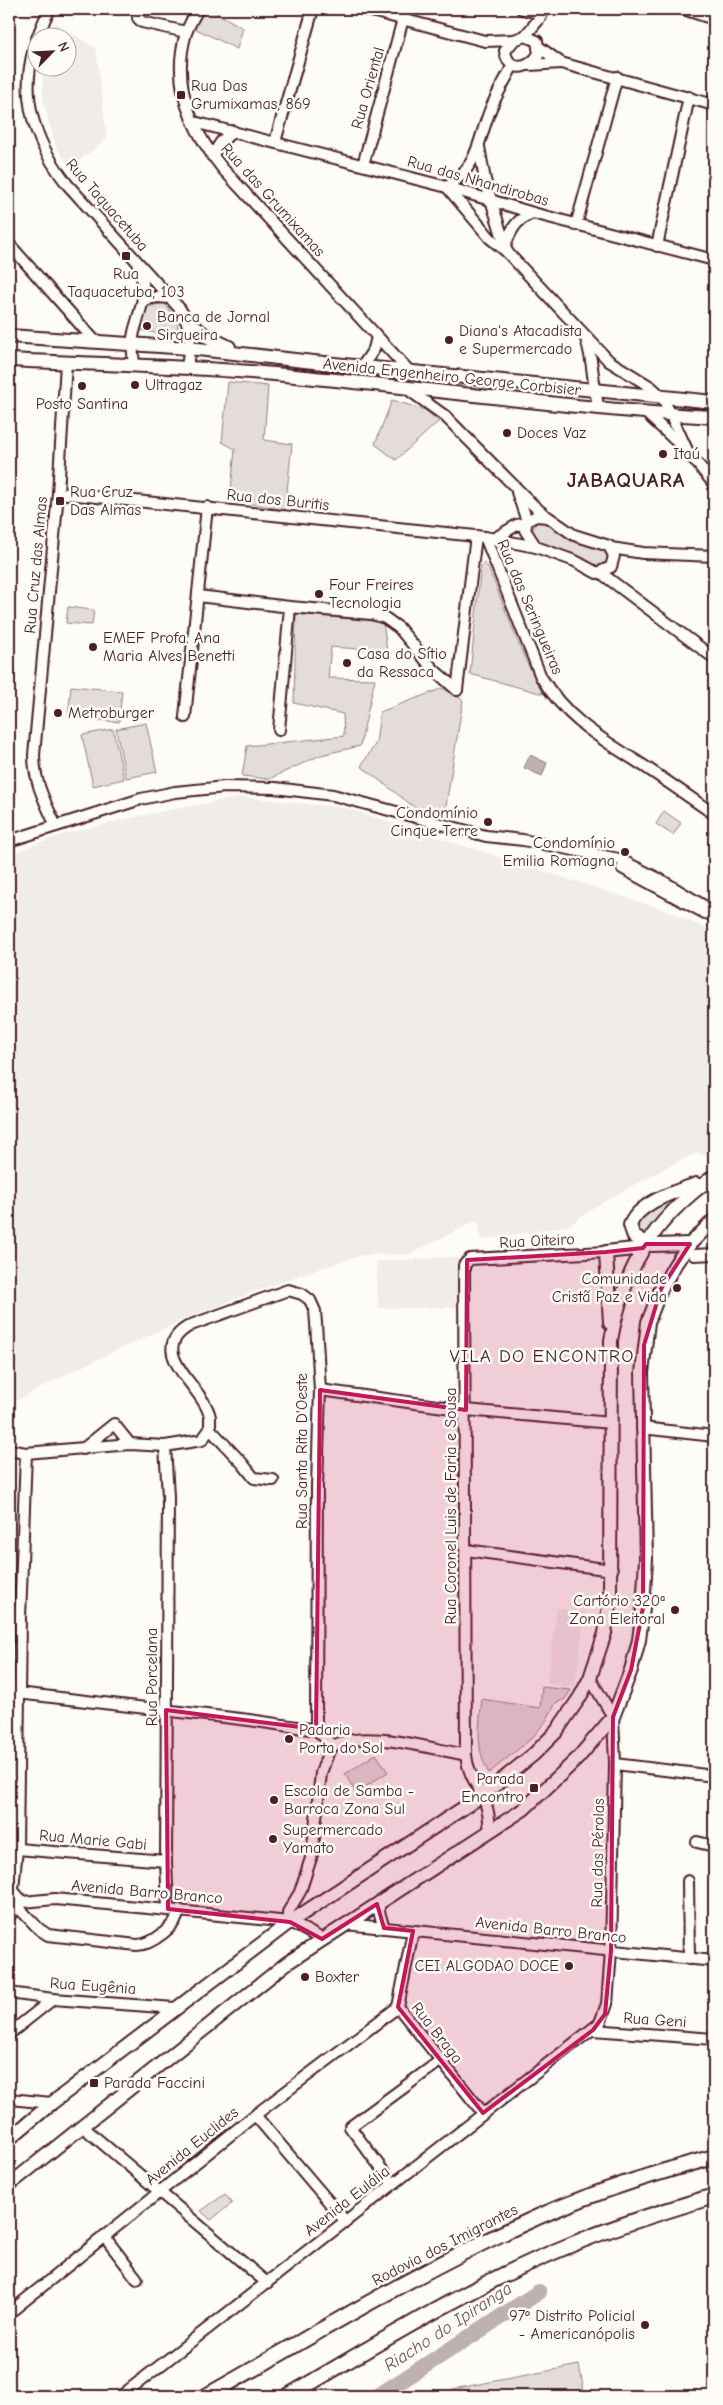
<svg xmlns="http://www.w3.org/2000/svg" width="723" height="2405" viewBox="0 0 723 2405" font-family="'Comic Neue',sans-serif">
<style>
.built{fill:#f0ece8}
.green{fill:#e3dcda;stroke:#967e82}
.water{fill:#c0b1b1;stroke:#91777b}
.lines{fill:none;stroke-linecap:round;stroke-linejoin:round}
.river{stroke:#c0b1b1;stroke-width:16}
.minor-casing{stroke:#4a1f2b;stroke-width:14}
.major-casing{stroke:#4a1f2b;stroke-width:16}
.highway-casing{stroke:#4a1f2b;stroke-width:18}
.minor{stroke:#fdfcf7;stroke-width:10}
.major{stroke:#fdfcf7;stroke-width:12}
.highway{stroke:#fdfcf7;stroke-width:14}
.marked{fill:#c2185b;fill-opacity:0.2;stroke:#c2185b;stroke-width:4;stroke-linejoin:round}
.poi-dot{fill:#4a1f2b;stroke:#fdfcf7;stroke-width:2}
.labels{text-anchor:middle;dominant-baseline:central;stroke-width:5;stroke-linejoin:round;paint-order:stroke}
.poi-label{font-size:16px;fill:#4a1f2b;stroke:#fdfcf7;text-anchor:start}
.street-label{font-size:16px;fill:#4a1f2b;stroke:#fdfcf7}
.water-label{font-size:18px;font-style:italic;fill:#73525a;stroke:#fdfcf7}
.quarter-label{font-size:19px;letter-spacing:1px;fill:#4a1f2b;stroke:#fdfcf7}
.district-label{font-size:21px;font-weight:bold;letter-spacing:1px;fill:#4a1f2b;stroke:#fdfcf7}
</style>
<rect width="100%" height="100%" fill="#fdfcf7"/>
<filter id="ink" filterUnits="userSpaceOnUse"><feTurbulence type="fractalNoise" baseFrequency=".02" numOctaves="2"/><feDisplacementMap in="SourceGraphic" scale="10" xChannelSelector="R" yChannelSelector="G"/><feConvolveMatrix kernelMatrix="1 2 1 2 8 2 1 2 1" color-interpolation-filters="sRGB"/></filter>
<g filter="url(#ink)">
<!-- built -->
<g class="built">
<path d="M55,22L96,49L107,139L70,168L56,147L43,100V68H68V38L51,37Z"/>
<path d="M243,797L346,808L671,912L714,933V1153L712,1158L697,1153L679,1161L596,1206L568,1226L481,1240L478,1220L410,1254L362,1255L285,1280L189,1317L70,1372L9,1405V854L64,834L153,813Z"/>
<path d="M457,1257L460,1307L378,1308L376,1261Z"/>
<path d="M557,1608L585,1612L575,1687L547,1684Z"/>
</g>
<!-- green -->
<g class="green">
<path d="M204,9H210L243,28L237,49L194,28Z"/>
<path d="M164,303L178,320L177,337L139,330L147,307Z"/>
<path d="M228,382L268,386L264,440L292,444L285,510L230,500L235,449L222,442Z"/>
<path d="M392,400L425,410L439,421L396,460L375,444Z"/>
<path d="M537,521C548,521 552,528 561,534C574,541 589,547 604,549L610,560L603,570L537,544L531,533Z"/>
<path d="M484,563L488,567L525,659L543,694L470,674L481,565Z"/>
<path d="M68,607L94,610L92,625L66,623Z"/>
<path d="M296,614L383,622L387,651L331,647L328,678L375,679L360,746L321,755L269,779L242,776L247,746L344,736L343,714L294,703Z"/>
<path d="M71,686L122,691L119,722L68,717Z"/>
<path d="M443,688L463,700L444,818L414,807L361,766L376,743L380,712Z"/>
<path d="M146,723L157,772L126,778L116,729Z"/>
<path d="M113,729L124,779L93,786L82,735Z"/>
<path d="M664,811L681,823L673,835L656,824Z"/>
<path d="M675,1198L645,1233H640L636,1230V1224L658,1206Z"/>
<path d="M542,1687L571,1690L565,1699L556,1703L546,1721L532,1738L489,1773C475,1750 479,1725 482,1699L540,1708Z"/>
<path d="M376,1754L388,1772L356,1793L345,1774Z"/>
<path d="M225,2194L232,2203L211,2220L201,2211Z"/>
<path d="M579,2365L585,2396H454L453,2389Z"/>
</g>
<!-- water -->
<path class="water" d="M530,755L547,763L542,776L524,768Z"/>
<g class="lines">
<!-- river -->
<path class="river" d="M378,2396L539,2292"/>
<defs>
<g id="minor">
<path d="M50,9C16,73 23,127 67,184L180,309C194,330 190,343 187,368"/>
<path d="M139,9L138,18L142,22L186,32"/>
<path d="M198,9C194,16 189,25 186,33C171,83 191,130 223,169L410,372"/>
<path d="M364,9L485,41L514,40"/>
<path d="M522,9L542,14"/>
<path d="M683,9L714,19"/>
<path d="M525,36L537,41L539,54C529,70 508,73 505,51L514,40Z"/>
<path d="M525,36L540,18L544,9"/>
<path d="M539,47L561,63L714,105"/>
<path d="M530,65L561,63"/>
<path d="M512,67C505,80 497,94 491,108C477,142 480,164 447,187L490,238L507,252L609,361L651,387L663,398L688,452"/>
<path d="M194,122L447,187L533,213L714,260"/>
<path d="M275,142L313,9"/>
<path d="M479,147L485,180L507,252"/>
<path d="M212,156L221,142L233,131"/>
<path d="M363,165L403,19"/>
<path d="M576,225L617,77"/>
<path d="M506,243C512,228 518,218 533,213"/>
<path d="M9,244L94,340"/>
<path d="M657,246L689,97"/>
<path d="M144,300L157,297L170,298"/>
<path d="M586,339C594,362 592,385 599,408"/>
<path d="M134,364C133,354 131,343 134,332C140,308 150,292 138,267"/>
<path d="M362,367L374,349L377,337"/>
<path d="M406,388L445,416L533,505L547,517"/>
<path d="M645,412L688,452L714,484"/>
<path d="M517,492L527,521"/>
<path d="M58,493L485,537L536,547"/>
<path d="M536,516L548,517L574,535L609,546L614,556L611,567L597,573L575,561L536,547L525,530L527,521Z"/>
<path d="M485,537L541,677C568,721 602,739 644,766C668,782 691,798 714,814"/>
<path d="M495,538L517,525L526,523"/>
<path d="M611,548L643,553L714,556"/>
<path d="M601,573L714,658"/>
<path d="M198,596L290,607L372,614L385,618L399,628L433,669L457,690"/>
<path d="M457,690L476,536"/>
<path d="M185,717L207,507"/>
<path d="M279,730L290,607"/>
<path d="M56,826C45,802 34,782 34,755L58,493L66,363"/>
<path d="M9,841L141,799L175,792L225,787L275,788L333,795L486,836L523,840L619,859L661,880L714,912"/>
<path d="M622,868L705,913L714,915"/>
<path d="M694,1255L714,1254"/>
<path d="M320,1390L466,1410L611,1423"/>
<path d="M642,1428L714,1436"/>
<path d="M165,1446L168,1496L166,1861L168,1909"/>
<path d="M83,1449L114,1424L130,1444"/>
<path d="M9,1450L26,1453L130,1444L165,1446L202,1440L210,1429"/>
<path d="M273,1480L254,1478L243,1464L210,1429C210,1425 210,1420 210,1417C204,1386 142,1351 191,1325L288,1290L302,1294L310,1300L315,1311L316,1323L320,1390L317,1486L316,1723L317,1730L333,1746"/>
<path d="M466,1550L612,1570"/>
<path d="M9,1692L249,1720L317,1730"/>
<path d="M615,1764L714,1776"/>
<path d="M489,1832C492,1794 469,1786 466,1755L464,1265L470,1259L606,1252"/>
<path d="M697,1842L714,1846"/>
<path d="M17,1849L166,1861"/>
<path d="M688,1881L689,1959"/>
<path d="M9,1886L23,1902L55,1899L290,1922"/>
<path d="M13,1889L17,1849L20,1618L26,1453"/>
<path d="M379,1902V1912L384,1928"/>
<path d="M18,1907L39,1929L48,1935L137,1945C152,1945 178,1925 179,1910"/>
<path d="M9,1916L22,1903"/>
<path d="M345,1924L714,1961"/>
<path d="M413,1931L398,2007L483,2113"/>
<path d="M322,1939L290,1922L288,1912L300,1892L312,1855L321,1773L330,1748C358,1727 432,1749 466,1755"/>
<path d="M9,1993L53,1999L175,2008"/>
<path d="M593,2030L714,2039"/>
<path d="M9,2034L53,1999"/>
<path d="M9,2099L52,2103"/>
<path d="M255,2115L346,2222"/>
<path d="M82,2126L267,2283"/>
<path d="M393,2184L350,2127L440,2061"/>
<path d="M104,2236L137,2279"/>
<path d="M9,2313L255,2115L398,2007"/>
<path d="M121,2396L600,2023L607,2004L611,1951L615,1764L613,1717L590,1678"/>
</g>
<g id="major">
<path d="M189,322L206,336L229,347"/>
<path d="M9,336L189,348L304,361L714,402"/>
<path d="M9,360C89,364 170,366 251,372C405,385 559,408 714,417"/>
<path d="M690,1244L652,1245L634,1237L630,1225C639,1202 675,1192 696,1184"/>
<path d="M610,1323L606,1252L643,1248"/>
<path d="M9,2139L52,2103L290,1922L483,1795L534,1754L556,1732L580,1697L590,1678L605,1633L610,1599L611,1340C624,1267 653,1220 713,1177"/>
<path d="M9,2185L287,1963L524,1809L577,1759L613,1717L631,1670L639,1640L643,1608L646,1559L642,1373L648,1322L661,1289L676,1263L690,1244L714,1220"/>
</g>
<g id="highway">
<path d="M206,2396C309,2338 411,2275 518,2226C581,2196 647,2175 714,2157"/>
<path d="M288,2396C379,2343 470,2286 568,2246C615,2226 665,2211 714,2196"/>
</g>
</defs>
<!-- minor casing -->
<use href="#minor" class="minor-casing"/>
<!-- major casing -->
<use href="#major" class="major-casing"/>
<!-- highway casing -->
<use href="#highway" class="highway-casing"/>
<!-- minor -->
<use href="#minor" class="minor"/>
<!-- major -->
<use href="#major" class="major"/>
<!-- highway -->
<use href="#highway" class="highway"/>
</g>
</g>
<!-- marked area -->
<path class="marked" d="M646,1244H690L661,1289L644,1345L643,1608L631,1670L613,1717L611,1951L605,2014L593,2030L483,2113L398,2007L413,1931L384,1928L377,1904L322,1939L290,1922L168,1909L166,1710L316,1729L320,1390L466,1410L467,1260L606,1252L643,1248Z"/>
<!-- markers -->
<g class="poi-dot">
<rect x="176" y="90" width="10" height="10" rx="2.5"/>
<rect x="121" y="251" width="10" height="10" rx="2.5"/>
<circle cx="147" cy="326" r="5"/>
<circle cx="449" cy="340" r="5"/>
<circle cx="135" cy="385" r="5"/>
<circle cx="82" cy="386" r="5"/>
<circle cx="507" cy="433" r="5"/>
<circle cx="663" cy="454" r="5"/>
<rect x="55" y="496" width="10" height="10" rx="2.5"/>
<circle cx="319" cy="594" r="5"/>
<circle cx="93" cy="647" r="5"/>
<circle cx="347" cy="663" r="5"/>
<circle cx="58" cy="713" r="5"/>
<circle cx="488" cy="822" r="5"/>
<circle cx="625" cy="852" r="5"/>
<circle cx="677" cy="1288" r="5"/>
<circle cx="675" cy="1610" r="5"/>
<circle cx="289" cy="1739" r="5"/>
<rect x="529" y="1783" width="10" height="10" rx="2.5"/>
<circle cx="274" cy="1800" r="5"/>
<circle cx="273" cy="1839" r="5"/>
<circle cx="569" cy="1966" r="5"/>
<circle cx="305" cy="1977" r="5"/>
<rect x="89" y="2078" width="10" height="10" rx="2.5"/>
<circle cx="645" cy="2325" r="5"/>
</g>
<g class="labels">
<!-- poi labels -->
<g class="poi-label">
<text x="191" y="86">Rua Das<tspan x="191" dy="18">Grumixamas, 869</tspan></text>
<text x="126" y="274" text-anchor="middle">Rua<tspan x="126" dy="18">Taquacetuba, 103</tspan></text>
<text x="157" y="317">Banca de Jornal<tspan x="157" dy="18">Sirqueira</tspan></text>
<text x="459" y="331">Diana's Atacadista<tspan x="459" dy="18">e Supermercado</tspan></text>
<text x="145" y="385">Ultragaz</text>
<text x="82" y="404" text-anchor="middle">Posto Santina</text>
<text x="517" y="433">Doces Vaz</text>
<text x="673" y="454">Itaú</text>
<text x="70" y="492">Rua Cruz<tspan x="70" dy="18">Das Almas</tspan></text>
<text x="329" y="585">Four Freires<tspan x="329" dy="18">Tecnologia</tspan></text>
<text x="103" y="638">EMEF Profa. Ana<tspan x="103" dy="18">Maria Alves Benetti</tspan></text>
<text x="357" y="654">Casa do Sítio<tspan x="357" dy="18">da Ressaca</tspan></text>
<text x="68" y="713">Metroburger</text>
<text x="478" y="813" text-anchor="end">Condomínio<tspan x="478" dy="18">Cinque Terre</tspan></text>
<text x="615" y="843" text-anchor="end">Condomínio<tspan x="615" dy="18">Emilia Romagna</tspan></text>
<text x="667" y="1279" text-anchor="end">Comunidade<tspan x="667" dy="18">Cristã Paz e Vida</tspan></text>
<text x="665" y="1601" text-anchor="end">Cartório 320ª<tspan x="665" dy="18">Zona Eleitoral</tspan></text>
<text x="299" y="1730">Padaria<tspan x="299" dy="18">Porta do Sol</tspan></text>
<text x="524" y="1779" text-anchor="end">Parada<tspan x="524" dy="18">Encontro</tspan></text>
<text x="284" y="1791">Escola de Samba -<tspan x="284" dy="18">Barroca Zona Sul</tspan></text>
<text x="283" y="1830">Supermercado<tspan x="283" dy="18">Yamato</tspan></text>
<text x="559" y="1966" text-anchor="end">CEI ALGODAO DOCE</text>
<text x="315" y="1977">Boxter</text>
<text x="104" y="2083">Parada Faccini</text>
<text x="635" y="2316" text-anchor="end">97º Distrito Policial<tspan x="635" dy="18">- Americanópolis</tspan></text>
</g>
<!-- street labels -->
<g class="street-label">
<text transform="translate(368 88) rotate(-74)">Rua Oriental</text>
<text transform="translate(478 181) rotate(16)">Rua das Nhandirobas</text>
<text transform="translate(273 200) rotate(48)">Rua das Grumixamas</text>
<text transform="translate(107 205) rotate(49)">Rua Taquacetuba</text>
<text transform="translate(452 377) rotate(6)">Avenida Engenheiro George Corbisier</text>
<text transform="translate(278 500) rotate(6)">Rua dos Buritis</text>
<text transform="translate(36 565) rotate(-85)">Rua Cruz das Almas</text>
<text transform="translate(530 607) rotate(67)">Rua das Seringueiras</text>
<text transform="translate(537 1241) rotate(-3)">Rua Oiteiro</text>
<text transform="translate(302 1451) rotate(-90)">Rua Santa Rita D'Oeste</text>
<text transform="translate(451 1506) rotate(-90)">Rua Coronel Luis de Faria e Sousa</text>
<text transform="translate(152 1677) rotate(-90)">Rua Porcelana</text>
<text transform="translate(93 1840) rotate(5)">Rua Marie Gabi</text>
<text transform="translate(598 1853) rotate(-89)">Rua das Pérolas</text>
<text transform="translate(147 1892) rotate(5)">Avenida Barro Branco</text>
<text transform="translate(551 1930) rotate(6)">Avenida Barro Branco</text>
<text transform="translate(93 1986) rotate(4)">Rua Eugênia</text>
<text transform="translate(655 2020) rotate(4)">Rua Geni</text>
<text transform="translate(437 2033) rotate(52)">Rua Braga</text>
<text transform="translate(192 2146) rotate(-39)">Avenida Euclides</text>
<text transform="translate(347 2201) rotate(-38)">Avenida Eulália</text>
<text transform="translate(445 2245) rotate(-27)">Rodovia dos Imigrantes</text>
</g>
<!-- water labels -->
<g class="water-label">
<text transform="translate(448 2327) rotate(-33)">Riacho do Ipiranga</text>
</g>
<!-- quarter labels -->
<g class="quarter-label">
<text x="542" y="1356">VILA DO ENCONTRO</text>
</g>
<!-- district labels -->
<g class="district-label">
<text x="626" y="480">JABAQUARA</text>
</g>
</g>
<!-- margin -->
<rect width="723" height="2405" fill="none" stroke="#fdfcf7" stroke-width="30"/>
<rect x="15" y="15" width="693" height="2375" fill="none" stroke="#4a1f2b" stroke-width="2" filter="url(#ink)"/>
<!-- north arrow -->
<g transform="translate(52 52) rotate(66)"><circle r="24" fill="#fdfcf7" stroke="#b5a4a5"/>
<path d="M0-4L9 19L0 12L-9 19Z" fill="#4a1f2b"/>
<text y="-8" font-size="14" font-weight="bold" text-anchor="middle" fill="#4a1f2b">N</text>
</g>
</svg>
